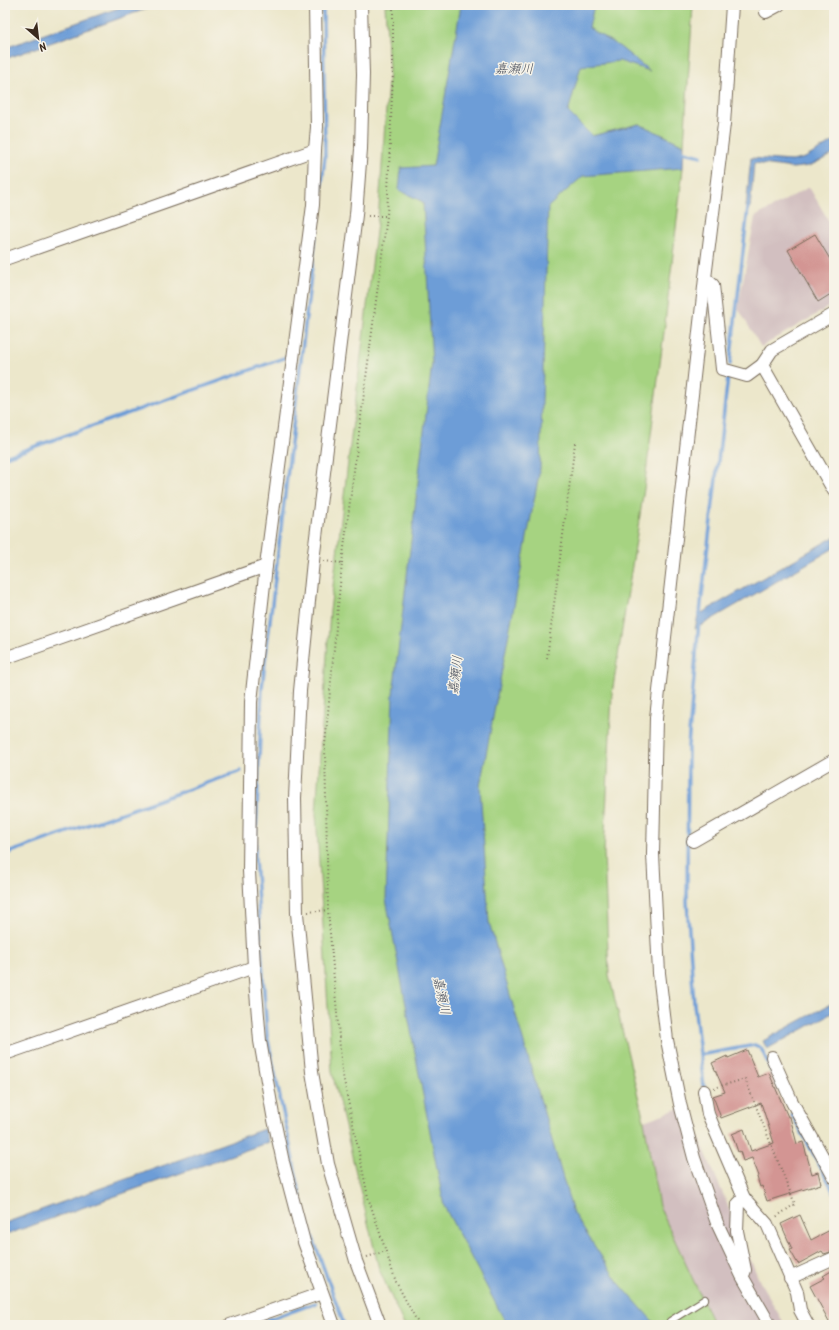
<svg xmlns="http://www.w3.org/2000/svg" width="839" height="1330" viewBox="0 0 839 1330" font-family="Kalam,'Klee One',sans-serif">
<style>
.industrial{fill:#d2bfc0}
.green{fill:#a6d381;stroke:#707e50}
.water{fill:#6d9dd7;stroke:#54647a}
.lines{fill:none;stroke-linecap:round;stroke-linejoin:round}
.stream{stroke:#6d9dd7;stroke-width:3.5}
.building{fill:#d39593}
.service-casing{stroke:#796c5b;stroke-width:8}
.minor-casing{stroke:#796c5b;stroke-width:14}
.path{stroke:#796c5b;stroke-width:2;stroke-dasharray:1 3;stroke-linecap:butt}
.service{stroke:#fff;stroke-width:6}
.minor{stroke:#fff;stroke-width:12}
.labels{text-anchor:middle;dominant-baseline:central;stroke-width:3;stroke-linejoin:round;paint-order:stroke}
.water-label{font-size:13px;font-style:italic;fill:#4c525f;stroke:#f7f3e8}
</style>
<rect width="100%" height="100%" fill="#f7f3e8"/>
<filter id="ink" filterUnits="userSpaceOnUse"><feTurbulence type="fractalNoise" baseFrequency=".025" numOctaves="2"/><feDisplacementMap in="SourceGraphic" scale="8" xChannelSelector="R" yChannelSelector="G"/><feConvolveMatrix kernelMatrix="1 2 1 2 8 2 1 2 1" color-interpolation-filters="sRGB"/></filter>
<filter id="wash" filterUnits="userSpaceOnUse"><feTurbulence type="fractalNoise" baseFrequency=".012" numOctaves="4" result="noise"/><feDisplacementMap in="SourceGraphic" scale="16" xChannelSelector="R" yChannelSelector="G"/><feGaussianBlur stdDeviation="0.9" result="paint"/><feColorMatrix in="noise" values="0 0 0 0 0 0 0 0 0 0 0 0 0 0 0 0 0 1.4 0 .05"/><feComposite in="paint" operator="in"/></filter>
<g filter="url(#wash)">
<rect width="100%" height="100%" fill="#ece7cb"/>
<!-- industrial -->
<g class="industrial">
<path d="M809,187L834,230V304L761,347L738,308L755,217Z"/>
<path d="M686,1106L760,1282L785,1325H578L644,1121Z"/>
</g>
<!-- green -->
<g class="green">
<path d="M385,5H483L444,200L407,695L525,1325H404L379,1269L332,1072L316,813L330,611L379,207L389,68Z"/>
<path d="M581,5H693L684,145L639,124L592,136L553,121Z"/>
<path d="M658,161L683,168L664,332L644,489L612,694L604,853L609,975L644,1121L659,1206L714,1325H641L565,1220L476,923L471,772L539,188L573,170Z"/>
</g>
<!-- water -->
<g class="water">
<path d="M127,5H157L5,59V48Z"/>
<path d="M461,5H594L589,28L620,47L650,71L619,61L581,66L568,112L592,136L639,124L684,145L683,168L583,176L548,207L540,469L480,786L489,922L573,1213L618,1282L656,1325H507L444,1206L386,899L393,694L432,363L423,202L399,190L401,168L433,166Z"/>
<path d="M834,141V154L809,166L793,168L754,163L750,209L746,207L751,158L792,161L805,158Z"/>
<path d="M834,537V548L695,629L698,615Z"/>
<path d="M834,1002V1012L767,1049L763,1041Z"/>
<path d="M264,1129L269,1142L5,1235V1223Z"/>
</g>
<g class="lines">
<!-- stream -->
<g class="stream">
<path d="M323,5L325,157L262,688L255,858L267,1035L304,1213L344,1325"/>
<path d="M764,6V5"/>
<path d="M680,151L701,156"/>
<path d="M730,364L748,208"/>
<path d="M5,457L284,358"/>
<path d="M5,854L241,771"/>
<path d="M700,1055L755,1045L761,1048L780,1089"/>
<path d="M704,1087L694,1004L687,902L688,746L699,621L728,377"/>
<path d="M792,1114L834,1192"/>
<path d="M253,1325L316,1303"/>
</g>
</g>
<g id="blocks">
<!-- building -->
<g class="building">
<path d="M815,234L834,266V292L818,302L788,250Z"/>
<path d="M747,1050L758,1077L769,1073L788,1117H790L797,1144L803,1142L812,1174L818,1172L821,1184L767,1201L762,1186L760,1187L757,1177L759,1176L752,1158L743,1161L740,1151L738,1152L732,1134L744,1129L751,1151L774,1143L761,1103L721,1118L713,1096L725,1092L712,1063L727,1056L728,1058Z"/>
<path d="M800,1215L811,1240L834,1228V1251L824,1254L822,1251L798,1264L790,1250L792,1249L781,1224Z"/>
<path d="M834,1266V1325H831L810,1286L825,1278L823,1276L833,1270L831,1267Z"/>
</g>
</g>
</g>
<g filter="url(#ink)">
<use href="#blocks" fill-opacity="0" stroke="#796c5b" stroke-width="1"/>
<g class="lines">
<defs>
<path id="service" d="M670,1321L705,1299"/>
<g id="minor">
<path d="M315,5L317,127L315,150L313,205L266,566L251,702L249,871L254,967L260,1041L273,1115L283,1162L304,1242L334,1325"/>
<path d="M361,5L363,74L361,149L356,215L313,561L300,691L295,798L297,913L312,1072L328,1164L356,1261L380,1325"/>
<path d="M732,5L724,124L705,278L656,718L653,854L659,973L667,1040L680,1104L694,1158L717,1223L742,1276L770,1325"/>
<path d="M766,12L779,5"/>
<path d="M5,259L315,150"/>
<path d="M705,278L713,285L722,369L747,376L762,365L772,350L834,314"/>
<path d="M762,365L834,491"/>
<path d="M5,658L266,566"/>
<path d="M693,841L834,760"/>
<path d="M5,1054L254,967"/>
<path d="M772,1057L792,1102L834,1177"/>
<path d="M704,1091L708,1114L744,1198L767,1224L797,1292L800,1310L808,1325"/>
<path d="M744,1273L745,1270L737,1231L738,1204L744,1198"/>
<path d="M790,1278L834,1258"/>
<path d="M230,1325L322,1293"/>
</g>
</defs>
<!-- service casing -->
<use href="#service" class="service-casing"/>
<!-- minor casing -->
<use href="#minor" class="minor-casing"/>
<!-- path -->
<g class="path">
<path d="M393,5V72L387,216L342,563L325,745L328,910L342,1071L368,1197L396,1282L419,1325"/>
<path d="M368,216H387"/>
<path d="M324,561L342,563"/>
<path d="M547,658L575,443"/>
<path d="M308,912L328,910"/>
<path d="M714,1088L745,1079L795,1204L776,1217"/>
<path d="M367,1257L386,1251"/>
</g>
<!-- service -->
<use href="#service" class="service"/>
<!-- minor -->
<use href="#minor" class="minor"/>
</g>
</g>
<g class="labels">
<!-- water labels -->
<g class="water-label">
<text x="514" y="69">嘉瀬川</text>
<text transform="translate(456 675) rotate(-83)">嘉瀬川</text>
<text transform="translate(441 996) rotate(78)">嘉瀬川</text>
</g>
</g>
<!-- margin -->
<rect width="839" height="1330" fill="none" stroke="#f7f3e8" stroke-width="20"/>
<!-- north arrow -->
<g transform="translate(38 38) rotate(152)" stroke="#f7f3e8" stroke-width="3" paint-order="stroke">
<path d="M0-3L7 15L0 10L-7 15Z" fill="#3b2a1e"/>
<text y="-6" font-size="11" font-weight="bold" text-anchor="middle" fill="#3b2a1e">N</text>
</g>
</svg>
